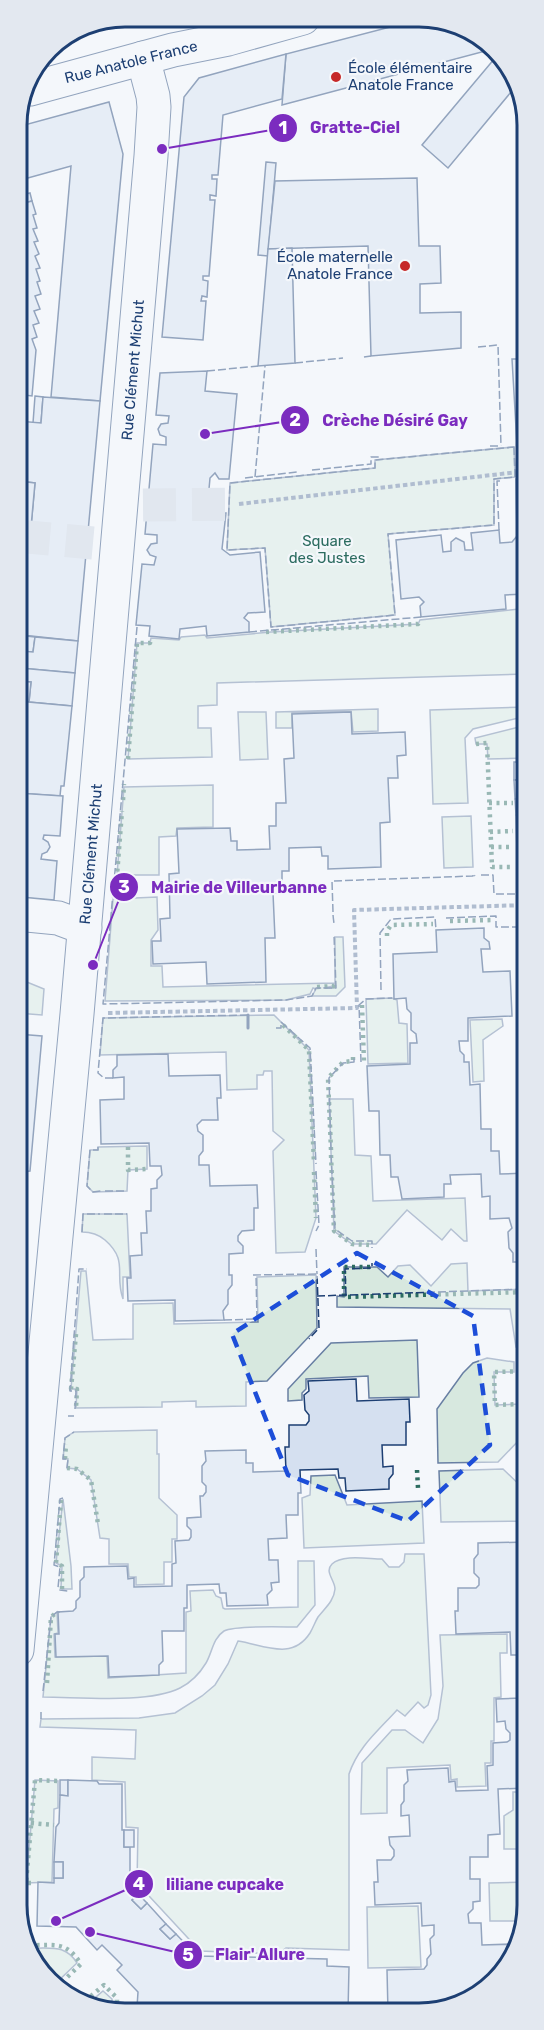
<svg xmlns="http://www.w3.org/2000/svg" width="544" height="2030" viewBox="0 0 544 2030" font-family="Rubik,sans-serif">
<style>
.green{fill:#d7e8df;stroke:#687fa3;stroke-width:1.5}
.building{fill:#d5e0f0;stroke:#1d3f73;stroke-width:1.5}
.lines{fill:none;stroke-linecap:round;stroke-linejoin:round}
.minor-tunnel{stroke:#c9d2e0;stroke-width:33;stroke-dasharray:33 16;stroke-linecap:butt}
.minor-casing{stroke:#1d3f73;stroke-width:35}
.path{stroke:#5e769c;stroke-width:4;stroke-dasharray:4.5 3;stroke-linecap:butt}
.minor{stroke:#f4f7fb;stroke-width:33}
.hedge{stroke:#2c6c60;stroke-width:4.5;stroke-dasharray:3 4.5;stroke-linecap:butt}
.fence{stroke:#1d3f73;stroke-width:1.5;stroke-dasharray:8 3;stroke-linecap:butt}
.wall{stroke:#1d3f73;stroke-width:3}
.marked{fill:none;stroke:#1d4ed8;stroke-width:4.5;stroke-dasharray:12 8;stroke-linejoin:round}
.poi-dot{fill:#c62828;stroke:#f4f7fb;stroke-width:2}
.labels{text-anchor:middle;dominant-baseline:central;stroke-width:4.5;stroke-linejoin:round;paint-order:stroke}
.street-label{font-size:15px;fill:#1d3f73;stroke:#f4f7fb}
.poi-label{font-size:15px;fill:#1d3f73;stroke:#f4f7fb;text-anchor:start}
.park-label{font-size:15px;fill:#2c6c60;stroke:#f4f7fb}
.rim{fill:none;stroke:#1d3f73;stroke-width:3}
.leader{fill:none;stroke:#7b2cbf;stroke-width:2}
.callout-dot{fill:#7b2cbf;stroke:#f4f7fb;stroke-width:2}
.mark-label{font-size:18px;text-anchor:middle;font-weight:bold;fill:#fff}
.callout-label{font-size:16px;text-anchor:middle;font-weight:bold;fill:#7b2cbf;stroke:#f4f7fb;stroke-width:4.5;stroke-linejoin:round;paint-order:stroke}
</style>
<rect width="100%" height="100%" fill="#f4f7fb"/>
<!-- green -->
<g class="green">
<path d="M514,447L515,477L494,479V525L388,534L395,615L271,627L265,548L227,550L230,483L375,468V460Z"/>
<path d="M527,608V674L217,683V705L198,706V728H211L212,757L128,759L137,643H150L151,638L179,640L181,637L205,635L207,638L271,632L418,624L420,620Z"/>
<path d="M527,707V716L473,729L465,738L468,803L433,804L430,710Z"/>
<path d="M378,709V731L353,732L351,711L292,713V728H276V712Z"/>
<path d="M238,712H266L268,759L240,760Z"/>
<path d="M527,725L526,758L488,759L487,744H476L475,738Z"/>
<path d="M213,785V827L177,828L176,836L159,837V875H117L124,787Z"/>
<path d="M471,816L473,867L444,868L442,817Z"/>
<path d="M157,897L158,930L151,940V966H162L163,987L334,983V986L323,988H335V937H343L345,987L336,996H312L316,989L313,988L310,994L286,1000L105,1001L113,899Z"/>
<path d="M17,978L44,989L42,1015L17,1013Z"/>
<path d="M392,998L397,1000L399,1023L407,1024L408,1063L368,1064L366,999Z"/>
<path d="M274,1015L309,1050L316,1218L305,1252L276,1253L273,1151L284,1140L273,1131L272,1071H264L263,1075H257V1089L227,1090L226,1052L100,1055L103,1018Z"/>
<path d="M502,1019L503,1026L483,1040L484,1081L473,1082L470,1020Z"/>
<path d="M329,1099H353L355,1155L371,1156L373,1201L465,1198L467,1241H464L451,1229L442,1240L407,1210L376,1244H352L334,1231Z"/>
<path d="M147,1146V1169L128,1170L127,1191L93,1192L87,1186L90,1150H98V1147Z"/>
<path d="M83,1214H127L130,1277H123V1299C114,1274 129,1261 105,1240C98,1234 91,1232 82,1232Z"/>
<path d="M467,1263L468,1291L527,1289V1348L516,1347L510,1309L337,1307V1296L344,1297V1267H377L388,1277L398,1266L410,1265L431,1286L451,1264Z"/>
<path d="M81,1271H86L93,1340L133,1339V1304L173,1303L174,1324L258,1322L257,1277L316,1275L317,1328L267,1381L246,1382V1406L196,1407V1401L162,1402V1407L76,1408L77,1389H71Z"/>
<path d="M417,1340L419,1397L369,1398L368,1376L306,1379V1389L302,1393V1400L288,1401V1389L331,1343Z"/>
<path d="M487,1358L514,1362V1372H494L495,1405L521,1404L523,1436L498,1462L438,1463L437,1409L463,1373L473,1363Z"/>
<path d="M157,1430V1454H159V1498L177,1515V1539H172V1562H164V1584L136,1585V1577H129L128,1564H109V1539L100,1538L91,1480L77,1469L67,1468L68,1459H63L65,1438L74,1432Z"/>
<path d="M503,1469L527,1492V1539L526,1521L441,1522L439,1471Z"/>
<path d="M335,1475L347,1505L422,1501L424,1543L304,1548L302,1498L310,1495L311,1476Z"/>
<path d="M63,1499L71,1566L72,1589H62L61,1587L62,1566L56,1563Z"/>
<path d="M405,1554H424L431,1695L428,1705L424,1708L418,1702L405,1716L397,1710C378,1731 358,1747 349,1774V1950L286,1948L278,1954L200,1951L137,1883L138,1828L126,1827L125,1782L92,1780V1757L135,1759L136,1730L40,1727L41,1719L139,1718L175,1713L202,1696L215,1685L228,1664L238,1641C264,1645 292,1661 310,1633C313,1628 315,1622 318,1617C325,1608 334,1601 335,1589C335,1580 324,1572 332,1564C343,1554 368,1559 382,1559L389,1567H399L404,1562Z"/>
<path d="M298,1561H314L315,1605L297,1627C282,1627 235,1625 224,1631C213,1638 212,1653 206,1663C200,1673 190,1683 180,1688C148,1704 79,1697 43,1697L51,1617L57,1612L58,1633L54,1634L55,1657L107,1656L108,1678L186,1673V1612L191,1611L190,1591L213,1590L216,1596L221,1598L223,1608L225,1609L298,1607Z"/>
<path d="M507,1634V1653H500L501,1697L494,1698V1741H491V1763H485L486,1786L457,1787V1779L451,1780L450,1765L387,1768V1813L361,1814L362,1763L392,1730H405L423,1743L438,1719L443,1686L440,1635Z"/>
<path d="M35,1780L58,1781V1808L54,1809L52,1882L26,1883Z"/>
<path d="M513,1792H527V1849H504V1816L513,1810Z"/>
<path d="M527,1882V1912L524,1921H490L489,1883Z"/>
<path d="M418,1906L421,1967L368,1968L367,1907Z"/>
<path d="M31,1948C51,1949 65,1944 77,1963L55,1984L44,1977Z"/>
<path d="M103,1991L112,1999V2011H103L89,2003Z"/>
</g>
<!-- building -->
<g class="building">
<path d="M125,16L137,17L68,35L84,25Z"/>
<path d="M417,20H447L493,49L282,105L286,54Z"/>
<path d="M286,54L282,99L223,115L218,175H212V179H217L216,196L210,195V200H215L209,276H203V280L208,281L207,297L202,296L201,301H206L203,340L162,337L184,97L199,78Z"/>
<path d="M495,58L507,67L516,86L448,168L422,145Z"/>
<path d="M109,102L123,154L100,401L51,397L71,166L17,181V127Z"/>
<path d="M266,162L276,163L268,256L258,255Z"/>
<path d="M417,178L419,246H440L441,283L420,284V313L461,312V348L371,356L368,246L268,249L275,181Z"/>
<path d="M30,193L32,201L17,205V196Z"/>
<path d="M32,201L36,214L33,215L37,228L33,229L38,241L34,242L39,254L35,256L40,268L36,269L40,281L37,282L41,294L35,296L40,309L34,311L39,323L33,325L37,337L32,339L36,350L32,396L17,394V205Z"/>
<path d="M292,248L295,363L258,366L268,249Z"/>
<path d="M512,359H527V442L524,444L517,445Z"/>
<path d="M207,371L205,391L237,394L229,479H219L215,473L210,478L207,511L210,516L216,513H226L222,549L230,555L260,552L265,612L248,613L244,618L249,622V632L207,636L206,626L180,629L179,639L149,636L150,626L136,625L142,564L154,565L156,557L150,555L147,550L151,544L157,543V535L145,534L153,444L166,445V437L160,435L158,429L161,424L168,423L169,416L156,415L160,373Z"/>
<path d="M35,396L43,397L41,423H33Z"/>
<path d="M43,397L100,401L78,641L22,635L24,608L17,607V548L29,549L35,483L17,481L18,421L41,423Z"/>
<path d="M516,479H525L527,481V594L505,595L506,609L421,617L420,606L424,602L419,597L401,599L396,540L441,535L443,552L451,551V542L456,538L464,542L465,550H473L471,533L499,530L500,543L512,542L517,536Z"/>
<path d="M27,482L35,483L29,549H21Z"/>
<path d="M17,607L24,608L22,635H17Z"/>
<path d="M17,635L35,637L33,652L17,651Z"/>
<path d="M35,637L78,641L75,673L20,668L21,651L33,652Z"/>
<path d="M20,668L75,673L72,706L29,702L31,682L18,681Z"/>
<path d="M17,681L31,682L29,702L17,701Z"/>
<path d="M17,701L72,706L64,786H61L60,796L17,793Z"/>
<path d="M351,712L352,734L405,732L406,755L397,756L398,778H388L390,822L380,823L381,867L328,869V856H322L321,847L289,848V871H282V893H273L275,938H265L266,982L207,984L206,962L153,964L152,941H161L160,919L170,918L169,874L179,873L177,829L230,828L231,841H237V850L270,849L269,826H276V803H286L284,759L294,758L292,714Z"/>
<path d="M527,761V858H526V852H517L516,815H524V799H515L514,780L524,779L523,762Z"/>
<path d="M514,762H523L524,779L514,780Z"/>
<path d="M17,793L63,796L60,836L44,835L43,839L48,842L50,847L47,852L42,854L41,859L57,861L54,900L21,897L17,900Z"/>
<path d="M515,799H524V815H516Z"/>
<path d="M517,852H526L527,869L517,870Z"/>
<path d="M484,928V938L489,942L490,949H481L483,972L510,971L512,1016L468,1018V1041H459L460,1051L464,1055V1062H469L470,1085L480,1084L481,1129H491V1151H499L500,1174L527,1173V1262H513V1253L509,1248L508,1232L512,1228L509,1218L490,1219V1196L482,1197L481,1174L450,1175L451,1184H444V1197L402,1199L398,1177H391L390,1155H380L379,1111H369L367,1066L410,1064V1043H417L416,1034L411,1030V1013L407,1009L406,998L394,999L393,954L437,952L436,930Z"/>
<path d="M17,1034L42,1036L30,1171L17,1172Z"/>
<path d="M168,1054L169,1076L220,1075L221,1098H217L218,1120H202L197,1125L198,1131L203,1135V1151L199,1156V1165H209L210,1186L257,1185L258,1208H254V1230L242,1231L238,1236V1241L243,1246V1253L229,1254V1275H232V1285L228,1290V1304L223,1311L224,1320L175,1321V1300L128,1301L127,1278H131L130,1256L142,1255L141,1233H147L146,1211H151V1189L157,1188V1180L162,1175L161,1166H150L149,1143L101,1144L100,1100L124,1099V1077L113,1078V1070L117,1066V1055Z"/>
<path d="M356,1379L357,1401L409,1399L410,1422H406V1445H382L383,1467L393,1466V1474L389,1479V1489L346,1491L345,1478H339L338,1469L300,1470L301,1493H298V1515H286L287,1538L268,1539L269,1560H278L279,1582L271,1583L272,1590L267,1595L268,1605L227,1606L226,1593H220L219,1584L187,1585V1608H184V1631H162L163,1661L159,1665V1675L109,1677L108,1656L56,1657L55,1634H59L58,1612L73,1611L76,1608V1601L80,1597V1581L84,1577V1567L127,1566L128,1579L134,1578V1587L172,1586V1564L176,1563L175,1541L189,1540L191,1537V1530L187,1526V1518L201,1517L200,1496H203L206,1492V1486L202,1482V1466L206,1461L205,1451L246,1450V1463H253V1472L286,1471L285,1447H289V1425H306L309,1421V1415L305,1410L304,1395L309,1391L308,1381Z"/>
<path d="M527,1542V1788L498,1789L500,1834L488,1835V1857H470V1879H480V1901L473,1902V1909L468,1914L469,1923H481L482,1945L514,1944L500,1977L434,2013L388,2012L387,1970L424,1969L427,1965V1959L431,1954L430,1939L434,1935V1925L422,1926L421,1903L375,1905L374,1882H378L377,1860H391L394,1856V1850L390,1845L389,1837L410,1836L409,1815L401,1816V1805L404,1801V1785L408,1781L407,1770L448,1768L449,1782L455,1781L456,1791L488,1790L487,1766L493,1765V1743L507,1742L510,1740V1733L506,1729L505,1721L497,1722L496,1699L521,1698L524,1695V1688L520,1684L519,1669L523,1665V1655H511L510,1632L456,1634L455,1611H458V1588H476L479,1585V1578L474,1573V1559L478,1554V1543Z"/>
<path d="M60,1780H68V1796L60,1795Z"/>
<path d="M68,1780L97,1781L99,1784H122V1830H124V1847H130V1885L138,1894L132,1900L141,1909L147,1903L166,1924L160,1929L170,1939L176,1934L197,1956L327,1959V1966L349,1967L348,2012H150V2007H137L138,1992L117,1970L122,1965L102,1945L97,1950L76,1927L37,1926L38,1882L54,1883V1878H63V1862H54L56,1827L59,1823L60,1795L68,1796Z"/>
<rect x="124" y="1830" width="10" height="17"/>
<rect x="54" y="1862" width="9" height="16"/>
<path d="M138,1894L147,1903L141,1909L132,1900Z"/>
<path d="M166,1924L176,1934L170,1939L160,1929Z"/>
</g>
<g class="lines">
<!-- minor-tunnel -->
<g class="minor-tunnel">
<path d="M143,505L239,504"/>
<path d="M17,536L93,543"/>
</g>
<defs>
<g id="minor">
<path d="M30,89L173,50L228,39L303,18"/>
<path d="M17,914L58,918L85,928"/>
<path d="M17,1650L77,1014L151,156L154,107L153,96L143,58"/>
</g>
</defs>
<!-- minor casing -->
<use href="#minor" class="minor-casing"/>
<!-- path -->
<g class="path">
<path d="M239,504L527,471"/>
<path d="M108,1013L357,1008L354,910L527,905"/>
</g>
<!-- minor -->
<use href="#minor" class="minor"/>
<!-- hedge -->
<g class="hedge">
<path d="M266,632L418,624L420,620"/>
<path d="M476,744L487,743L492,867H512"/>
<path d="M128,759L137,643H150L151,638"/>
<path d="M123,800L124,784"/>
<path d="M489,803H513"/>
<path d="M490,832L513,831"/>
<path d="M491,847H513"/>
<path d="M121,875H117L122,811"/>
<path d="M517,884H527"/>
<path d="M450,921L493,920"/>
<path d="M387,936V931L391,925L433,924"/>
<path d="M317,987L334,986V983"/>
<path d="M362,1005L364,1062"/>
<path d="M283,1025L309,1050L314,1163"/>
<path d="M128,1147V1170L147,1169"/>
<path d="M331,1150L328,1078L343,1062L353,1061V1057"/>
<path d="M331,1155L334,1231L352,1244L369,1245"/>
<path d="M314,1172L316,1218"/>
<path d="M370,1267H344V1297L527,1292"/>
<path d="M76,1334L71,1389H77L76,1408"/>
<path d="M521,1404L495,1405L494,1372L527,1371"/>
<path d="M65,1459L66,1444"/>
<path d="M67,1468L77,1469L91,1480L98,1524"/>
<path d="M417,1470L418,1488"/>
<path d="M61,1500L56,1563L62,1566V1589"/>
<path d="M47,1683L51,1617L57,1612"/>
<path d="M31,1823L54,1825"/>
<path d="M31,1883H26L35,1780L58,1781"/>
<path d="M29,1945C56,1946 65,1940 81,1964L59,1985"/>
<path d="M85,2001L104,1985L117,1998V2011"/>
</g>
<!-- fence -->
<g class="fence">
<path d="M478,347L498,345L501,446"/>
<path d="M364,357L371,356"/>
<path d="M295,363L343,358"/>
<path d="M207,371L258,366"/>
<path d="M490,446H499"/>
<path d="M514,447L515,477L494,479V525L388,534L395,615L271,627L265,548L227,550L230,483L375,468V460Z"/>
<path d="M312,470L371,464V457H379"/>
<path d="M255,477L265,366"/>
<path d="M245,478L297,472"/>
<path d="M499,530L497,481H501"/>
<path d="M137,627L103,1004L286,1000L312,996L316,988H336L334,935"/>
<path d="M249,632L421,617"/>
<path d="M481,875H493L494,894H527"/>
<path d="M333,912L332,881L473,876V874L475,876"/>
<path d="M333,915L334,924"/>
<path d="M446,918L496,916V927H519V917L527,916"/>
<path d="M381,990L380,933L391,919L435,917L436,930"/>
<path d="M276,1028H281V1022L310,1048L316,1164"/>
<path d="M361,1062L359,1005L366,999L392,998"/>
<path d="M113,1078H104L98,1073L103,1018L248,1015"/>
<path d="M98,1147V1150H90L87,1186L93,1192L101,1191"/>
<path d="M331,1150L329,1078L343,1063L354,1062V1057"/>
<path d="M331,1155L335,1229L352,1241H372V1248"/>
<path d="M316,1171L319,1225L316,1231"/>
<path d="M105,1191H127"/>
<path d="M104,1214H127"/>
<path d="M82,1232L83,1214H100"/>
<path d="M316,1249L317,1274"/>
<path d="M524,1263L525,1289"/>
<path d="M253,1275L317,1274L319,1328L309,1339"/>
<path d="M346,1295L345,1269L372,1268V1263"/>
<path d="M317,1296L527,1289"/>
<path d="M224,1320L257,1319L256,1275"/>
<path d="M75,1409L76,1391H70L79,1269H87"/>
<path d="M68,1416H74"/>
<path d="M67,1468L68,1459H63L65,1438L74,1432"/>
<path d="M63,1498L60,1499L54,1565L60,1567L58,1588L60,1590L68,1591"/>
<path d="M43,1691L51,1617L57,1612H61"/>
<path d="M41,1719V1712"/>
</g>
<!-- wall -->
<path class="wall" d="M248,1028V1015"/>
</g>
<!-- marked area -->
<path d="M0 0H544V2030H0ZM357,1253L473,1316L490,1445L408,1521L288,1475L232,1334Z" fill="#f4f7fb" fill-opacity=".55" fill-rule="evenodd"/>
<path class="marked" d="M357,1253L473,1316L490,1445L408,1521L288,1475L232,1334Z"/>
<!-- markers -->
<g class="poi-dot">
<circle cx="336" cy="77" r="6"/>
<circle cx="405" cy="266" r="6"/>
</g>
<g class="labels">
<!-- street labels -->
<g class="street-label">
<text transform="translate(131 62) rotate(-14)">Rue Anatole France</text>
<text transform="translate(133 370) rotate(-85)">Rue Clément Michut</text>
<text transform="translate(91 854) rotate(-85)">Rue Clément Michut</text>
</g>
<!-- poi labels -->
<g class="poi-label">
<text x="348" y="68">École élémentaire<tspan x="348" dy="17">Anatole France</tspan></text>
<text x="393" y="257" text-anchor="end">École maternelle<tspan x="393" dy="17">Anatole France</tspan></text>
</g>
<!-- park labels -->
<g class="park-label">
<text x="327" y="541">Square<tspan x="327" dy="17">des Justes</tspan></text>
</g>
</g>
<!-- crop -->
<path d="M0 0H544V2030H0ZM125 27H419A98 98 0 0 1 517 125V1905A98 98 0 0 1 419 2003H125A98 98 0 0 1 27 1905V125A98 98 0 0 1 125 27Z" fill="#e3e8f0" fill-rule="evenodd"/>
<path class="rim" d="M125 27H419A98 98 0 0 1 517 125V1905A98 98 0 0 1 419 2003H125A98 98 0 0 1 27 1905V125A98 98 0 0 1 125 27Z"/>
<!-- callouts -->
<path class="leader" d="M162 149L283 128M205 434L295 420M93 965L124 887M56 1921L139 1884M90 1932L188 1955"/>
<g class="callout-dot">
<circle cx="162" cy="149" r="6"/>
<circle cx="205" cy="434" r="6"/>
<circle cx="93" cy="965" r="6"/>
<circle cx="56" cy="1921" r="6"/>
<circle cx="90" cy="1932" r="6"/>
<circle cx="283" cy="128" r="15"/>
<circle cx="295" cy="420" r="15"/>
<circle cx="124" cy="887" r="15"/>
<circle cx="139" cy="1884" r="15"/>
<circle cx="188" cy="1955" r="15"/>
</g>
<g class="mark-label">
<text x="283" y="134">1</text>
<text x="295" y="426">2</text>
<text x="124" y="893">3</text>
<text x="139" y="1890">4</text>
<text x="188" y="1961">5</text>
</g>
<g class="callout-label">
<text x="355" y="133">Gratte-Ciel</text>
<text x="395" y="426">Crèche Désiré Gay</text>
<text x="239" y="893">Mairie de Villeurbanne</text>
<text x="225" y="1890">liliane cupcake</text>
<text x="260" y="1960">Flair' Allure</text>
</g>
</svg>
